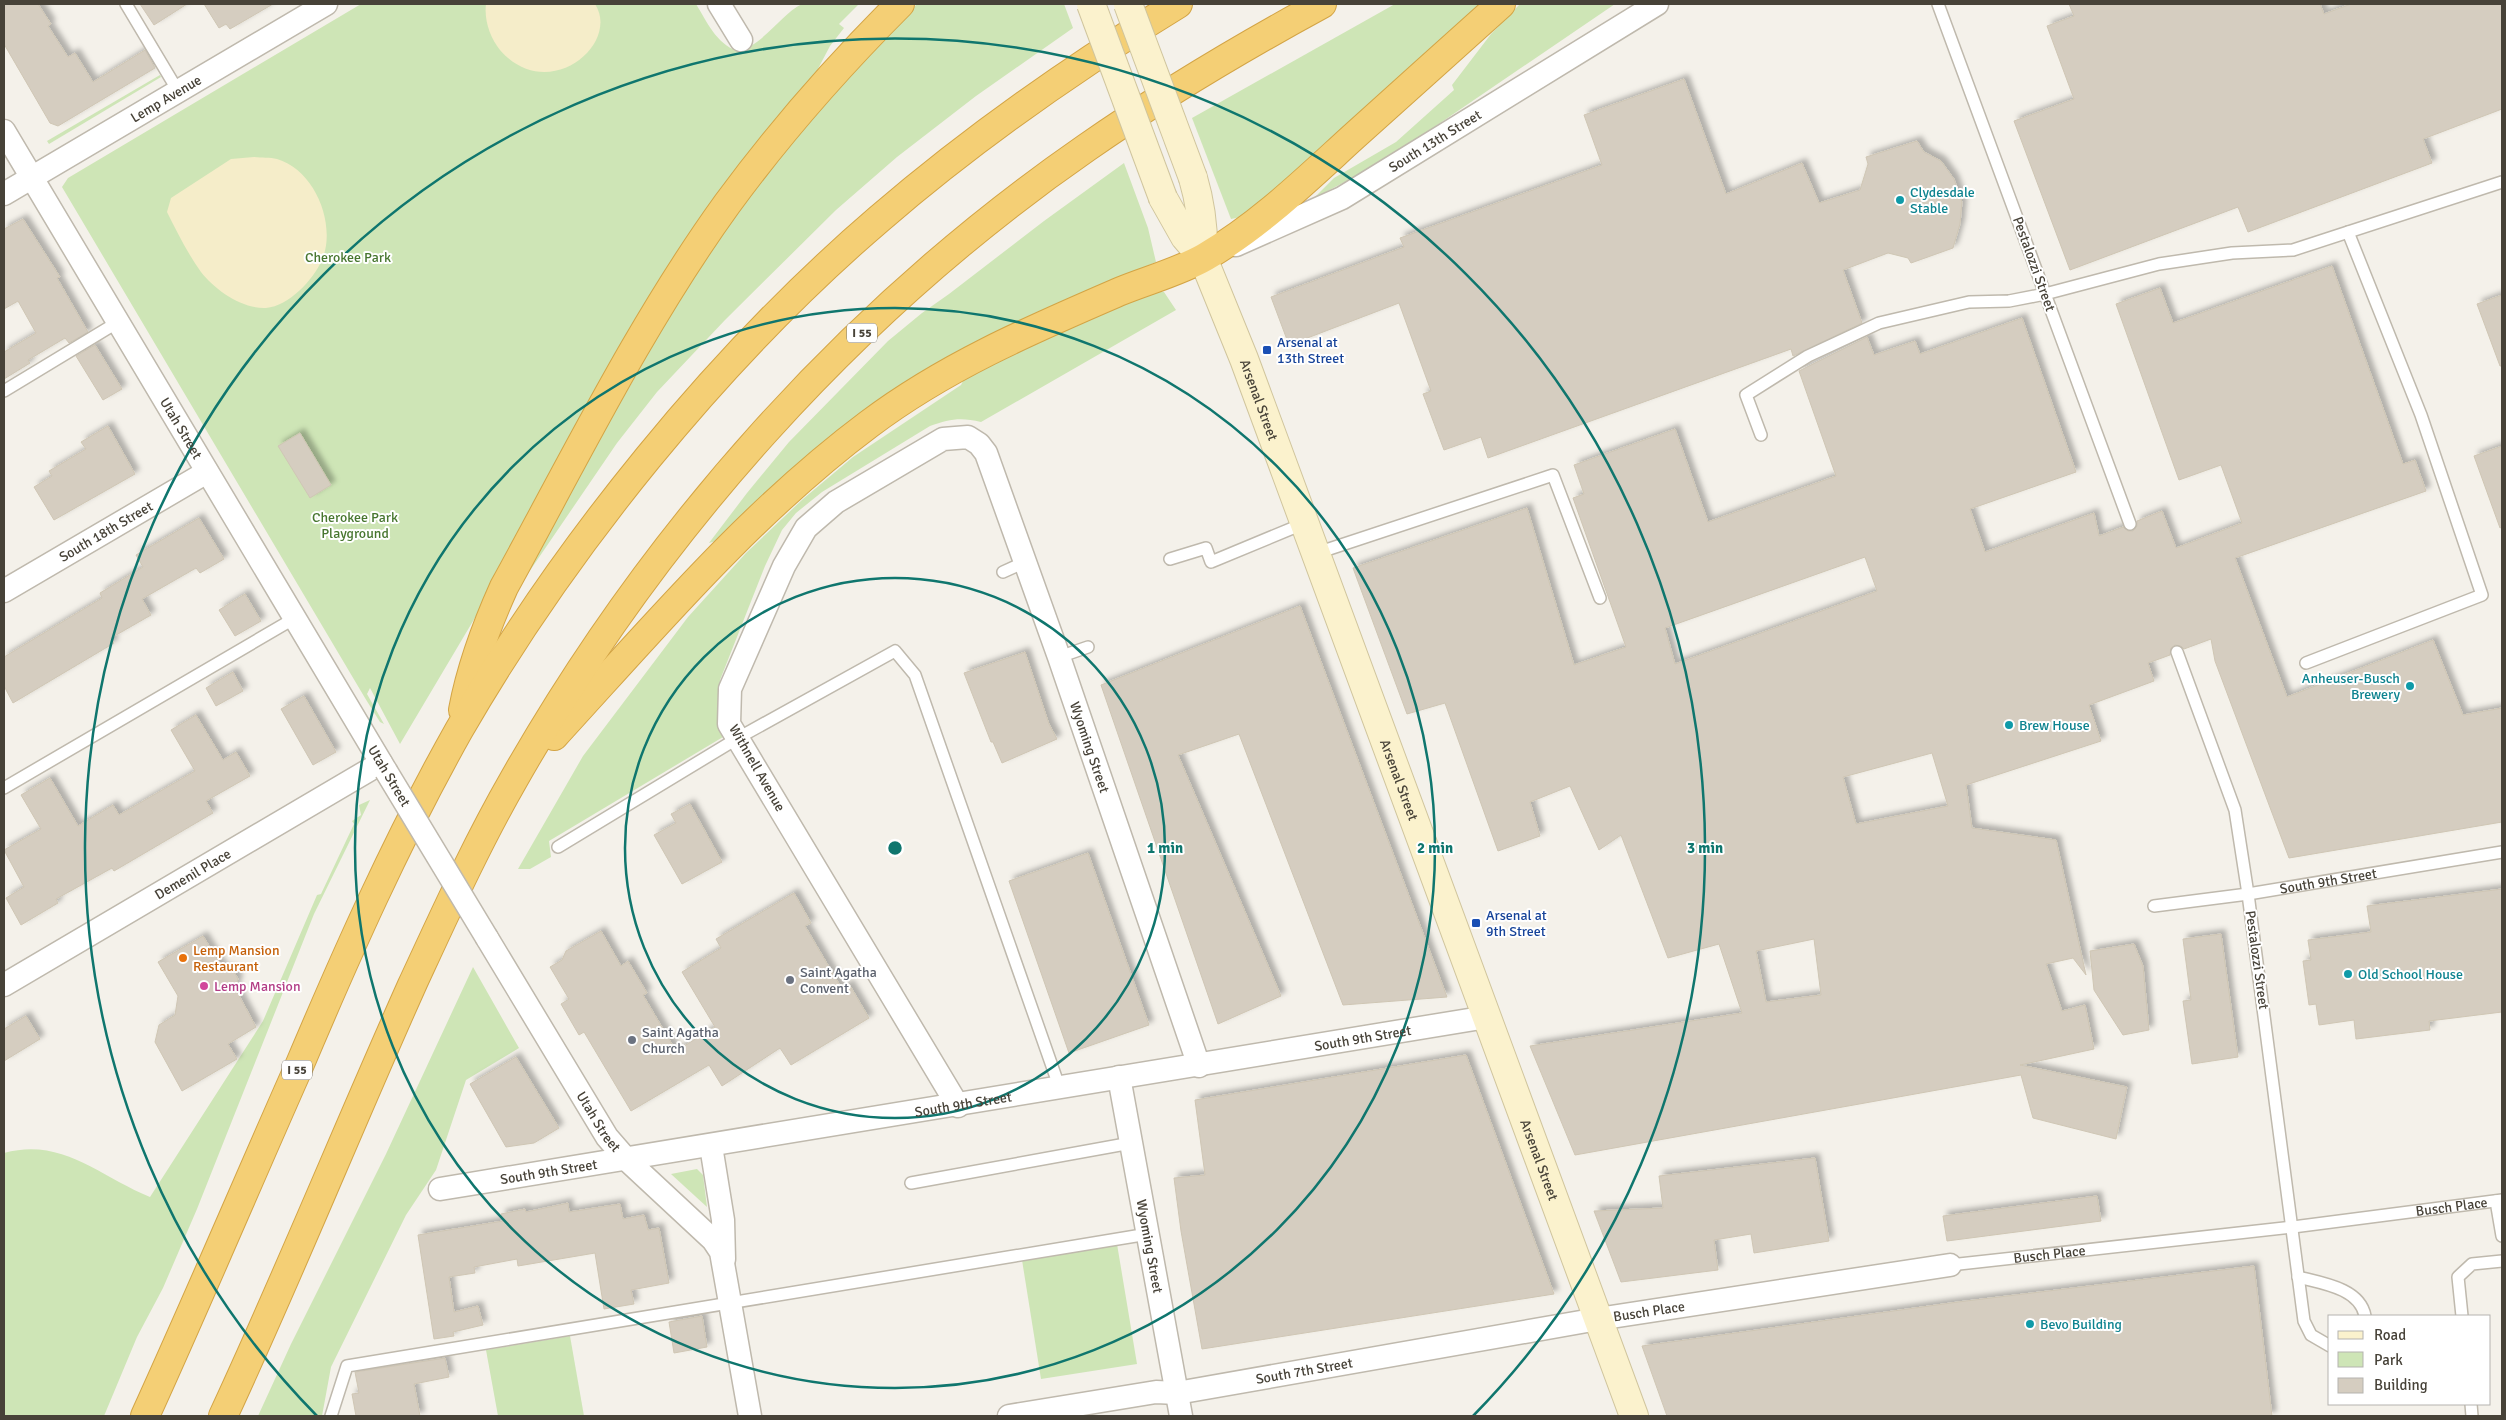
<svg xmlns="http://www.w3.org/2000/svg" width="2506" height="1420" viewBox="0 0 2506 1420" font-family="Signika,sans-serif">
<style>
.green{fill:#cee5b6}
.sand{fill:#f5edc9}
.building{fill:#d5cdc0;stroke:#cfc6b4;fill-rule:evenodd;filter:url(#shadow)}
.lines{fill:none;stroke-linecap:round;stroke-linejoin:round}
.service-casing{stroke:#bfb9ad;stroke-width:14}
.minor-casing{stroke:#bfb9ad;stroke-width:25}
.secondary-casing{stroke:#d0c59d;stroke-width:30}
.motorway-casing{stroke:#d3a445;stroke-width:30}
.service{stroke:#fff;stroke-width:11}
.minor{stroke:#fff;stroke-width:22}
.secondary{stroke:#fbf2cd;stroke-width:28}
.motorway{stroke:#f4cf75;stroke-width:28}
.minor-bridge-casing{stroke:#bfb9ad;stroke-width:25;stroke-linecap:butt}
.secondary-bridge-casing{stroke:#d0c59d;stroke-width:30;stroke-linecap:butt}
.minor-bridge{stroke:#fff;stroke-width:22}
.secondary-bridge{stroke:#fbf2cd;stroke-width:28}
.ring{fill:none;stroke:#0f766e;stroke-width:2.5}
.culture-dot{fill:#0f9aa8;stroke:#fff;stroke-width:2}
.transit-dot{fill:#1a4fb4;stroke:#fff;stroke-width:2}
.food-dot{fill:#e8710a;stroke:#fff;stroke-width:2}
.worship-dot{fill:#6b7280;stroke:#fff;stroke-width:2}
.hotel-dot{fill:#d1479c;stroke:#fff;stroke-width:2}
.labels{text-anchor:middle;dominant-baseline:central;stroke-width:4;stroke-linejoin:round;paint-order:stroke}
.shield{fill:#fff;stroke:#7e7b74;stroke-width:1}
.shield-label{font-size:12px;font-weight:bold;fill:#474238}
.street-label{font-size:14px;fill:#474238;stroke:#fff}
.culture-label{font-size:14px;fill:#0d838f;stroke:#fff;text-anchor:start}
.park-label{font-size:14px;fill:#47762f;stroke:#fff}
.transit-label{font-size:14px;fill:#164399;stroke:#fff;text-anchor:start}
.food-label{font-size:14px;fill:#c56008;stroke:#fff;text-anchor:start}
.worship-label{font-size:14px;fill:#5b616d;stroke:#fff;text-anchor:start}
.hotel-label{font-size:14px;fill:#b23c85;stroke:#fff;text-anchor:start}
.centre{fill:#0f766e;stroke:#fff;stroke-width:2.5}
.ring-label{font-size:15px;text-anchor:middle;font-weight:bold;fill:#0f766e;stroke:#fff;stroke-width:4;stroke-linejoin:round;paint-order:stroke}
</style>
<defs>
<filter id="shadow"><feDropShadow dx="4.5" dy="-4.5" stdDeviation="2.5" flood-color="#0004"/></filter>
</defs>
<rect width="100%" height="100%" fill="#f4f1ea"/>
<!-- green -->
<g class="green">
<path d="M361,4H696C707,22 716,43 737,51C762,47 781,14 802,4C809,1 848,4 859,4L839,24L844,28L830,46L811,82L536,515L400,744L370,688L367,694L384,724L380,722L365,698L62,187L68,178Z"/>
<path d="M917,4H1064L1073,28L976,96L897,157L836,210L725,320L657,392L617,443L514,594L511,592L634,379L663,323L743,202L836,86Z"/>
<path d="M1395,4H1487L1246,216L1231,219L1192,118Z"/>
<path d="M1520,4H1615L1383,162L1314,198L1334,178L1396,142L1454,90L1452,85L1491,34Z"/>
<path d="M160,75L161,77L49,144L47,141Z"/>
<path d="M1124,163L1148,228L1156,262L1023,321L784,480L716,541L709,543L747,493L789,442L888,341L922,313L949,294L1044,221Z"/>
<path d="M1155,291L1164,292L1176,310L981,422C961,417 949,419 930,426L822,492L796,513L782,530L765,566L720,680L718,713L723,737L549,841L551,857L530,869H518L583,756L688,617L746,553L803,499L853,457L961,385L965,377L1031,343Z"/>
<path d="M370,800L314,914L197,1209L163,1288L137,1337L104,1416H4V1153C62,1137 99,1176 150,1197L263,1021L317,895L321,894L354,824L352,821L361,815L359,805Z"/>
<path d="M473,967L519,1048L466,1080L436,1170L406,1215L331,1367L322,1416H258L291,1344L386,1154Z"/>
<path d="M697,1169L703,1175L707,1207L671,1174Z"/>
<path d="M1117,1244L1137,1364L1041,1379L1022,1260Z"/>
<path d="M570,1336L584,1416H498L486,1350Z"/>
</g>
<!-- sand -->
<g class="sand">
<path d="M486,4H595C621,44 548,105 500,50C490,38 484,20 486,4Z"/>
<path d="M254,157C262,158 270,157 277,159C315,170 337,225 322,260C313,280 289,306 266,308C242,309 215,290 201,272C188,254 177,232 167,212L171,198L231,159Z"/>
</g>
<!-- building -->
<g class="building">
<path d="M4,4H38L51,24L48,26L68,57L75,53L93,82L145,50L155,68L58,126L50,123L4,44Z"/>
<path d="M140,4H187L154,25Z"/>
<path d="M204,4H273L230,29L226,24L219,28Z"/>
<path d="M2069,4H2320L2324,14L2351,4H2502V109L2423,139L2432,163L2248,232L2238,207L2070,270L2014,121L2074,99L2047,26L2074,16Z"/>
<path d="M1684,79L1726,194L1802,163L1819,203L1860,190L1868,164L1866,157L1917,141L1924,152L1941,161L1954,179L1962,202L1960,224L1953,248L1911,263L1908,258L1888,253L1843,270L1862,323L1793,356L1791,349L1488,458L1481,437L1444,450L1423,394L1431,391L1399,303L1289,345L1271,297L1404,247L1400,238L1602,165L1584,115Z"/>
<path d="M23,219L60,277L57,278L88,332L69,343L65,338L28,360L30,363L4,379V352L36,333L18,301L4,309V229Z"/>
<path d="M2332,266L2403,464L2415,460L2426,491L2235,558L2287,697L2433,640L2463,715L2502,708V822L2289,858L2215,661L2211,639L2184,649L2181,646L2175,645L2171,648L2170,655L2148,663L2154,681L2089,705L2101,741L1966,785L1972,828L2056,840L2086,975L2073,958L2046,964L2062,1011L2085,1005L2094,1049L2020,1065L2127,1087L2116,1139L2033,1118L2021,1075L1575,1155L1530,1046L1742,1013L1719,944L1668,958L1621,835L1599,850L1570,786L1530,802L1540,836L1498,851L1445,703L1407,714L1353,568L1527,508L1574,665L1626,647L1573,498L1584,494L1574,465L1675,429L1708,522L1836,476L1799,371L1867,337L1874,355L1915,341L1920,354L2022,318L2076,472L1970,509L1985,552L2094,513L2099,536L2123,527L2128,531H2133L2137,526V521L2162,511L2176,548L2242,523L2221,465L2179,480L2116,304L2160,288L2173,323ZM1865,557L1877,591L1675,664L1665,628ZM1932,753L1948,806L1856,824L1843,777ZM1814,939L1821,995L1766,1002L1756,951Z"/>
<path d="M2502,295V366H2500L2477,304Z"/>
<path d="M95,345L122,389L103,400L76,356Z"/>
<path d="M108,426L135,474L54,520L34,487L52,476L49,471L86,449L81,442Z"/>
<path d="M300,433L331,485L310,498L278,446Z"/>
<path d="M2502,446V527L2500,528L2474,456Z"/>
<path d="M199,518L224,559L200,573L196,568L142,599L151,615L111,638L114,643L13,703L4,686V657L102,598L100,593L143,567L136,555Z"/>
<path d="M245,594L261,621L235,636L219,610Z"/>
<path d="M1300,606L1447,997L1343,1005L1239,734L1178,755L1281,996L1218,1024L1101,685Z"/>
<path d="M1025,652L1049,724L1057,739L1002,763L993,742H991L964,673Z"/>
<path d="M233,672L243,691L216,706L206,688Z"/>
<path d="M304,696L336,752L313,765L281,709Z"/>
<path d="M196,715L223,760L236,752L250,776L206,801L213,813L114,871L112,868L56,899L58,903L21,925L6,898L24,887L4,850L41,829L21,795L50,778L78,826L113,805L119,815L195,771L171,730Z"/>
<path d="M690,804L722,862L682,884L654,835L676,823L671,814Z"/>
<path d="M1088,853L1149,1025L1069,1053L1009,881Z"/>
<path d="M2502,889V1012L2429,1021L2430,1030L2356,1039L2354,1020L2319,1025L2316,1004L2309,1005L2303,961L2311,960L2308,940L2371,932L2367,906Z"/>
<path d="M794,893L811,923L805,926L842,989L849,984L869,1018L791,1065L780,1048L722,1086L709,1065L631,1111L584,1032L579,1035L561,1004L569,999L550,967L562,960L566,951L601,931L621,966L628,961L647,993L643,995L676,1051L715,1027L682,972L721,948L716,939Z"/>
<path d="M2221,934L2238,1057L2192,1064L2183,1001L2191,1000L2183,939Z"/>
<path d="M203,936L223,968L233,970L238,979L235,988L256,1027L228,1044L237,1059L182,1091L155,1042L159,1025L175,1015L178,996L158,962Z"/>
<path d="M2134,944L2143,966L2149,1030L2123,1035L2094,990L2090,951Z"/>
<path d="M26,1016L40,1039L4,1061V1029Z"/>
<path d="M1466,1055L1554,1294L1202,1349L1181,1231L1174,1178L1205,1175L1195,1100Z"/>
<path d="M516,1057L559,1128L534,1143L506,1147L470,1084Z"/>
<path d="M1815,1158L1829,1241L1754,1253L1751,1234L1714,1240L1718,1270L1621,1282L1594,1211L1663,1208L1659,1176Z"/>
<path d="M2097,1196L2101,1221L1947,1241L1943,1216Z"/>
<path d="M568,1203L569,1212L620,1204L623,1219L644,1215L648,1230L659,1228L669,1283L631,1290L634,1304L604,1309L595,1253L518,1266L517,1259L474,1267L475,1273L449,1277L454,1312L478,1306L483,1325L453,1332L454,1336L434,1339L418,1235L503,1221L501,1214L525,1209L526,1212Z"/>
<path d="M2254,1266L2272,1416H1667L1642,1346L1958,1302Z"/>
<path d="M702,1316L707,1347L674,1353L669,1322Z"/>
<path d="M445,1358L449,1377L414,1384L420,1416H356L352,1394L359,1393L355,1372Z"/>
</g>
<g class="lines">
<defs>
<g id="service">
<path d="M126,4L178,91"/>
<path d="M1938,4L2130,524"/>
<path d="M4,391L118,322"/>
<path d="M1761,435L1746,395L1808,356L1879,323L1969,302L2009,301L2045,294L2159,264L2232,253L2293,250L2502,182"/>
<path d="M1317,553L1553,475L1600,598"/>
<path d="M1170,559L1206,548L1211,562L1305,523"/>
<path d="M1003,572L1025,562"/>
<path d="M2177,652L2235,810L2248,894L2304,1321L2311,1335L2330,1346"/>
<path d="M1059,657L1088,647"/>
<path d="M2306,663L2482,595L2421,415L2348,232"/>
<path d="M4,788L295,618"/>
<path d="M558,847L738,738L895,651L915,675L1059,1086"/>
<path id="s1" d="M2154,906L2248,894L2502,852"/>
<path d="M911,1183L1131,1143"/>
<path d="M2496,1201L2502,1236"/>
<path id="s2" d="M1950,1265L2293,1227L2502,1200"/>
<path d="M2298,1277C2321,1283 2360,1288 2365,1316"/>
<path d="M2462,1316L2458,1277L2472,1264L2502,1261"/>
<path d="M2471,1404L2472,1416"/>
<path d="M331,1416L347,1366L1148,1234"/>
</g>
<g id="minor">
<path d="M719,4L741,40"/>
<path id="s3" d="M4,131L386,771"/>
<path id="s4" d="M4,194L326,4"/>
<path id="s5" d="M1236,245L1342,198L1657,4"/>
<path id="s6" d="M4,591L207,472"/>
<path id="s7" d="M487,938L607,1137L627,1160L713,1240L721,1252L750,1416"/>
<path id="s8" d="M4,985L381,763"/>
<path id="s9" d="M1119,1077L1181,1416"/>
<path id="s10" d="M958,1106L729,724L730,689L784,566L806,528L836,502L943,439L968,437L979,444L986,453L1059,657L1199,1066"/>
<path d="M711,1146L723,1220L724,1259"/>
<path id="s11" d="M440,1189C789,1133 1138,1076 1487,1017"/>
<path id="s12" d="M1009,1416L1156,1392L1177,1393L1598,1319L1950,1265"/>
</g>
<g id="secondary">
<path d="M1193,178C1201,205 1204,230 1203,258"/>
<path id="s13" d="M1163,198L1185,237L1203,258L1244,359L1634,1416"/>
</g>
<g id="motorway">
<path d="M463,710C471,667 486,627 504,587C575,458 641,323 727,204C779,133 838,66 900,4"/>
<path d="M554,736C654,627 750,513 869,424C946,366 1033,329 1121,291C1148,280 1181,271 1205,257C1260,225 1306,180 1352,138C1402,93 1451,49 1501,4"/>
<path d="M145,1416C197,1302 246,1186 297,1071C346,955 397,840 459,730C565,546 718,357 879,219C973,138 1073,68 1178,4"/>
<path d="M223,1416C289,1274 348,1128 412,985C444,916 476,845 514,779C655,531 852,310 1086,148C1162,95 1241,48 1322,4"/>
</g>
</defs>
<!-- service casing -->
<use href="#service" class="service-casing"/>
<!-- minor casing -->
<use href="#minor" class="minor-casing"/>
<!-- secondary casing -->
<use href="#secondary" class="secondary-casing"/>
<!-- motorway casing -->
<use href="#motorway" class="motorway-casing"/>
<!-- service -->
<use href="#service" class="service"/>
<!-- minor -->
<use href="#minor" class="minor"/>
<!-- secondary -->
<use href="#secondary" class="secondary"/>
<!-- motorway -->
<use href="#motorway" class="motorway"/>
<defs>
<path id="minor-bridge" d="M386,771L487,938"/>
<g id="secondary-bridge">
<path d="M1091,4L1163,198"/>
<path d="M1128,4L1193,178"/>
</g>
</defs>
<!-- minor-bridge casing -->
<use href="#minor-bridge" class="minor-bridge-casing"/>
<!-- secondary-bridge casing -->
<use href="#secondary-bridge" class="secondary-bridge-casing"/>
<!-- minor-bridge -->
<use href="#minor-bridge" class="minor-bridge"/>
<!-- secondary-bridge -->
<use href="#secondary-bridge" class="secondary-bridge"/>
</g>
<!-- distance rings -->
<g class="ring">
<circle cx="895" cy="848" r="270"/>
<circle cx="895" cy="848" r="540"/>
<path d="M317 1416A810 810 0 1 1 1473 1416"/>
</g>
<!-- markers -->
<g class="culture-dot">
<circle cx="1900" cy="200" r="5"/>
<circle cx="2410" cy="686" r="5"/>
<circle cx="2009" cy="725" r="5"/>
<circle cx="2348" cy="974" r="5"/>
<circle cx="2030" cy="1324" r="5"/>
</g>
<g class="transit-dot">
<rect x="1262" y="345" width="10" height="10" rx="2.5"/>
<rect x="1471" y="918" width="10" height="10" rx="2.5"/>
</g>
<circle class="food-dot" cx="183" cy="958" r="5"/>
<g class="worship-dot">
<circle cx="790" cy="980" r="5"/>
<circle cx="632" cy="1040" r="5"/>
</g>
<circle class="hotel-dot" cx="204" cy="986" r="5"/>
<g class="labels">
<!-- shield labels -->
<g class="shield">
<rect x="847" y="323.5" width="30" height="19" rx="4"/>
<rect x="282" y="1060.5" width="30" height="19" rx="4"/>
</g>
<g class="shield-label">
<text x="862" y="333">I 55</text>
<text x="297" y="1070">I 55</text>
</g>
<!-- street labels -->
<g class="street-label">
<text stroke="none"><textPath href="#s4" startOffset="188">Lemp Avenue</textPath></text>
<text stroke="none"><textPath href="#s5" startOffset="225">South 13th Street</textPath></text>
<text transform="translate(2034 264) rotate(70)">Pestalozzi Street</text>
<text stroke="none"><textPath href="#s13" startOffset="225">Arsenal Street</textPath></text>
<text stroke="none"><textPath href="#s3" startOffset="346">Utah Street</textPath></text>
<text stroke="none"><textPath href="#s6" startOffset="118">South 18th Street</textPath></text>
<text stroke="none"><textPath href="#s10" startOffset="1184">Wyoming Street</textPath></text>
<text transform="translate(757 768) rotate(60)">Withnell Avenue</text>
<text transform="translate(389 776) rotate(59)">Utah Street</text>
<text stroke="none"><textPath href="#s13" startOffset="630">Arsenal Street</textPath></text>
<text stroke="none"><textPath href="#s8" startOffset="219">Demenil Place</textPath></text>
<text stroke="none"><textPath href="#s1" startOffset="176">South 9th Street</textPath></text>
<text transform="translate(2257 960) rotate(82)">Pestalozzi Street</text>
<text stroke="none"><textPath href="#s11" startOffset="935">South 9th Street</textPath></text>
<text stroke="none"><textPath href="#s11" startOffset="530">South 9th Street</textPath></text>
<text stroke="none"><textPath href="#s7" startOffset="215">Utah Street</textPath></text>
<text stroke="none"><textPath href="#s13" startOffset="1035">Arsenal Street</textPath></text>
<text stroke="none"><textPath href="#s11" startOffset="110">South 9th Street</textPath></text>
<text stroke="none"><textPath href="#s2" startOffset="505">Busch Place</textPath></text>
<text stroke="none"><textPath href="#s9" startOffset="172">Wyoming Street</textPath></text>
<text stroke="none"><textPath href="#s2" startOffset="100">Busch Place</textPath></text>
<text stroke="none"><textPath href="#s12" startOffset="649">Busch Place</textPath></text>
<text stroke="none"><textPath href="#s12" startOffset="299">South 7th Street</textPath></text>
</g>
<!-- culture labels -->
<g class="culture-label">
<text x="1910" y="192">Clydesdale<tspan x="1910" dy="16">Stable</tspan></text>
<text x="2400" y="678" text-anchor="end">Anheuser-Busch<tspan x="2400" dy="16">Brewery</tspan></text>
<text x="2019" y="725">Brew House</text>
<text x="2358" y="974">Old School House</text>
<text x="2040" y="1324">Bevo Building</text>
</g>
<!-- park labels -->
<g class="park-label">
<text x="348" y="257">Cherokee Park</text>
<text x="355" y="517">Cherokee Park<tspan x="355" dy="16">Playground</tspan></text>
</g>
<!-- transit labels -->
<g class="transit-label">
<text x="1277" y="342">Arsenal at<tspan x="1277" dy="16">13th Street</tspan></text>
<text x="1486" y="915">Arsenal at<tspan x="1486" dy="16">9th Street</tspan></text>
</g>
<!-- food labels -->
<g class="food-label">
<text x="193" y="950">Lemp Mansion<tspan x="193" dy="16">Restaurant</tspan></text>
</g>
<!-- worship labels -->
<g class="worship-label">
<text x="800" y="972">Saint Agatha<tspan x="800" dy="16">Convent</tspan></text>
<text x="642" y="1032">Saint Agatha<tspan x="642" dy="16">Church</tspan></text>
</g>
<!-- hotel labels -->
<g class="hotel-label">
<text x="214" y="986">Lemp Mansion</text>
</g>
</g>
<circle cx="895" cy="848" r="8" class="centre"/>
<g class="ring-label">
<text x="1165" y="853">1 min</text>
<text x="1435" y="853">2 min</text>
<text x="1705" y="853">3 min</text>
</g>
<!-- border -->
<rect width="2506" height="1420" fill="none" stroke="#474238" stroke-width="10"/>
<!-- legend -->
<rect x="2328" y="1315" width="162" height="90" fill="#ffffff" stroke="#b5b3af"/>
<rect x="2338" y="1331" width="25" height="8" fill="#fbf2cd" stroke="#b5b3af"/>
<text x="2374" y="1340" font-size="15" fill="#474238">Road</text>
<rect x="2338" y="1352" width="25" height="15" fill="#cee5b6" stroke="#b5b3af"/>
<text x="2374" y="1365" font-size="15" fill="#474238">Park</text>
<rect x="2338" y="1378" width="25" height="15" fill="#d5cdc0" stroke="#b5b3af"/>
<text x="2374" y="1390" font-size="15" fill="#474238">Building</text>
</svg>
